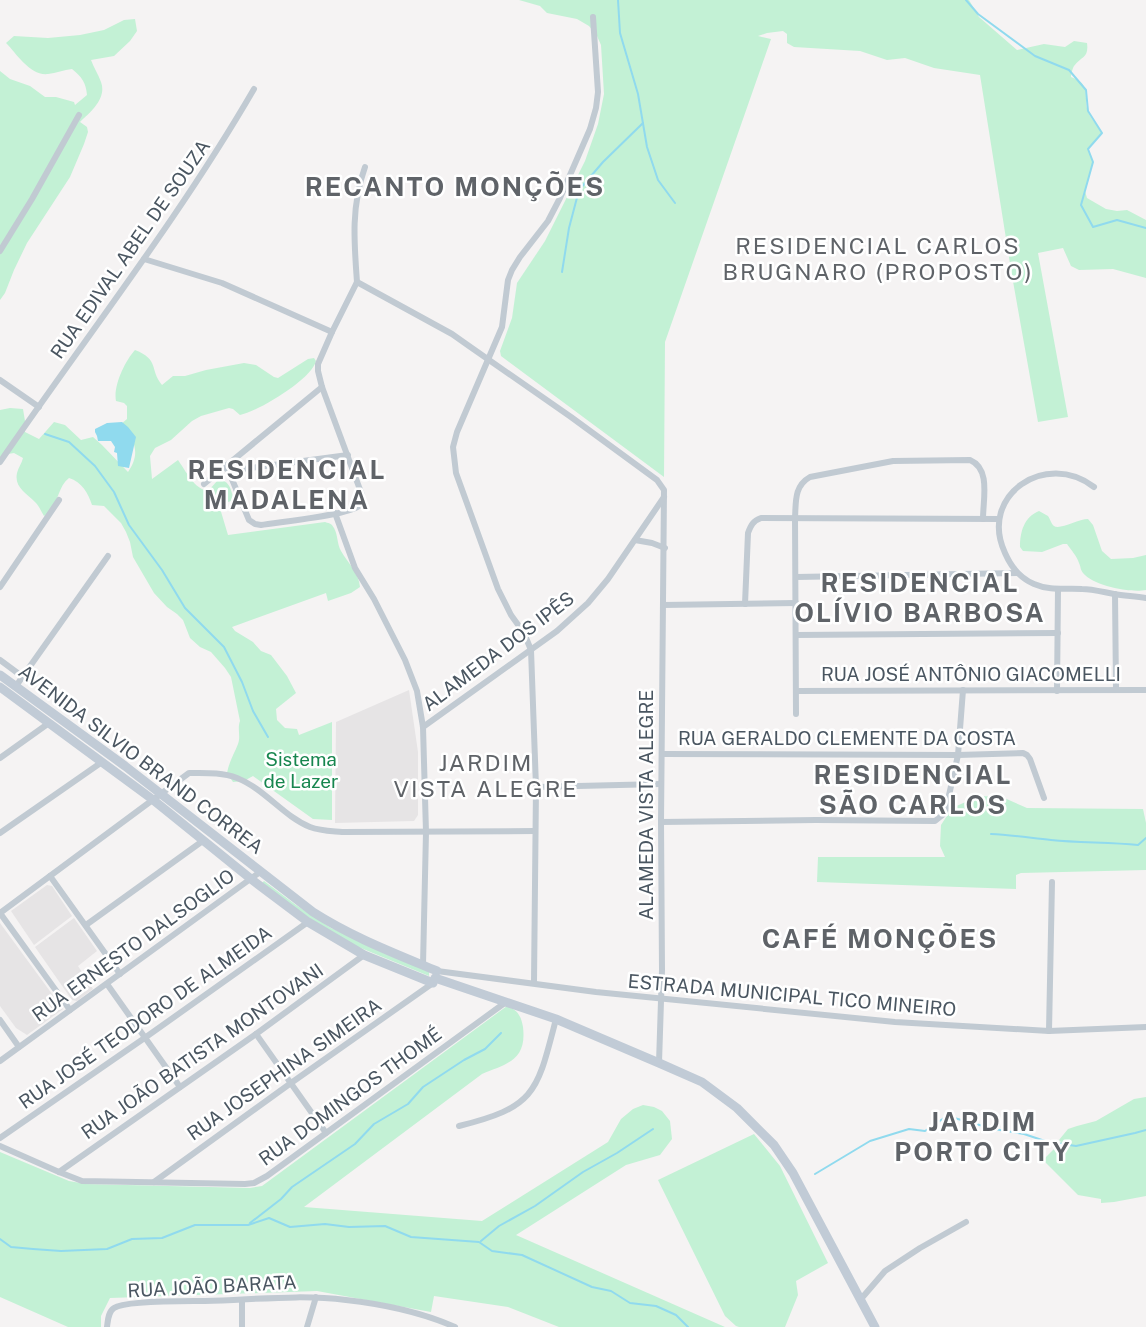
<svg xmlns="http://www.w3.org/2000/svg" width="1146" height="1327" viewBox="0 0 1146 1327" font-family="'Public Sans',sans-serif">
<style>
.education{fill:#e6e4e5}
.green{fill:#c3f1d5}
.water{fill:#90daee}
.lines{fill:none;stroke-linecap:round;stroke-linejoin:round}
.stream{stroke:#90daee;stroke-width:2}
.minor{stroke:#c1cad2;stroke-width:6}
.secondary{stroke:#c1cbd6;stroke-width:9}
.labels{text-anchor:middle;dominant-baseline:central;stroke-width:5;stroke-linejoin:round;paint-order:stroke}
.street-label{font-size:19px;fill:#4a5661;stroke:#fff}
.park-label{font-size:19px;fill:#17864f;stroke:#fff}
.quarter-label{font-size:23px;letter-spacing:2px;fill:#5f6368;stroke:#fff}
.district-label{font-size:26px;font-weight:bold;letter-spacing:2px;fill:#5f6368;stroke:#fff}
</style>
<rect width="100%" height="100%" fill="#f5f3f3"/>
<!-- education -->
<g class="education">
<path d="M409,690L418,752V815L414,821L335,823L336,722Z"/>
<path d="M47,885L52,886L72,916L34,945L11,911Z"/>
<path d="M74,918L97,951L78,966L93,989L77,1001L72,1000L35,947Z"/>
<path d="M0,923L63,1009L27,1035L16,1028L0,1006Z"/>
</g>
<!-- green -->
<g class="green">
<path d="M519,0H969L979,17L1017,50L1044,44L1065,47L1074,41L1087,43C1089,58 1082,56 1074,66C1073,67 1071,74 1071,77C1092,84 1083,97 1088,112C1091,119 1098,126 1102,133L1088,149L1093,162L1085,191L1087,198L1106,209L1117,211L1127,210L1146,220V278L1113,269L1079,270L1071,266L1063,248L1038,253L1068,417L1038,422L1011,270L980,75L934,68L905,58L887,60L860,51L794,47L787,43V34L783,31L767,33L758,36L771,39L665,342L664,477L501,356L500,351L512,318L517,283L545,241L585,161L598,124L604,94L601,45L597,36L589,26L577,19L547,13L540,6Z"/>
<path d="M135,19L137,31L130,41L114,56L91,60C94,68 98,74 101,82C107,98 91,112 80,122L87,127L88,132L84,144L70,177L27,243L14,270L5,293L0,300V71L10,79L30,86L45,97H56L74,102L75,105L87,95C86,83 82,77 72,69C64,70 56,73 48,74C30,76 17,54 6,43L14,36L48,38L80,35L104,30L124,20Z"/>
<path d="M135,350C160,360 149,369 162,385L173,376H185L206,370L244,363L256,365L274,377L278,378L308,359L314,358L316,361C312,379 259,411 240,415L233,409L229,408L201,416L192,421L171,440L155,448L150,456L152,479L178,460C186,471 194,489 208,491L218,480C230,480 231,490 234,500L219,505L228,535L325,522C331,524 331,523 334,528C338,535 337,544 341,551C348,563 359,573 360,587L351,593L328,601L326,593L232,627L235,631L253,642L261,651L271,655L287,676L296,693L276,709L277,720L285,728L297,729L299,735L332,722V820L313,819L253,776L244,781L233,782L227,773C229,762 234,754 238,744C241,736 237,729 240,721L231,677L225,668L211,652L200,647L190,638L183,620L177,614L167,607L154,593L133,557L130,542L126,532L121,523L104,506L92,505C88,493 82,482 69,478C56,488 59,508 44,516C41,511 39,506 35,502C26,493 14,487 17,473C18,468 22,463 23,458L14,453L8,454L0,461V410L10,408L23,409L25,421V432L39,439L54,422L65,425L81,440L93,437L102,445L128,472C141,454 135,439 121,424L127,419V406L124,403L116,401C113,386 125,361 135,350Z"/>
<path d="M1039,511L1048,516C1049,517 1052,525 1054,526C1060,530 1078,519 1088,519L1093,525L1102,551L1111,559L1133,558L1146,555V590C1130,593 1094,586 1083,573C1080,569 1081,567 1079,563C1077,556 1071,550 1067,544H1063L1042,552L1023,551L1020,547C1020,532 1024,517 1039,511Z"/>
<path d="M979,796L1002,797L1027,808L1143,809L1146,823V870L1021,873L1016,875V889L817,882L818,857H945L940,846L941,825L952,808Z"/>
<path d="M264,881L296,905L331,928L429,972V976L351,944L295,909L261,884Z"/>
<path d="M507,1006C518,1010 521,1016 523,1027C527,1060 507,1064 482,1074L304,1207L482,1221L608,1142L621,1119L633,1109L643,1105L654,1107L662,1111L670,1121L672,1139L660,1155L626,1165L516,1235L725,1327H559L508,1307L434,1296L431,1312L317,1291L110,1298L101,1316V1327H68L0,1297V1152L69,1181L86,1184L250,1188L262,1186Z"/>
<path d="M1146,1097V1196L1114,1202L1101,1203V1199L1078,1195L1043,1160L1061,1142L1059,1140L1068,1129L1077,1126L1096,1121L1134,1099Z"/>
<path d="M754,1134L780,1166L828,1263L796,1281L798,1295L785,1327H739L736,1326L725,1316L658,1180Z"/>
</g>
<!-- water -->
<path class="water" d="M122,422L128,427L136,437L129,468L118,466L117,453L114,452L115,447L111,441H98L97,436L95,432V429L107,423Z"/>
<g class="lines">
<!-- stream -->
<g class="stream">
<path d="M618,0L620,33L638,94L647,147L658,180L675,203"/>
<path d="M966,0L978,14L1035,56L1069,70L1086,90L1088,111L1102,133L1088,149L1093,162L1081,205L1093,227L1117,220L1146,228"/>
<path d="M562,272L569,228L579,190L603,162L643,123"/>
<path d="M45,434L69,442L95,466L114,492L129,525L162,570L185,608L224,647L242,682L253,711L268,737"/>
<path d="M991,834C1012,835 1031,838 1051,840C1080,843 1109,842 1138,845L1146,838"/>
<path d="M815,1174L870,1141L909,1129L925,1131L947,1116L994,1129L1024,1134L1048,1142L1076,1146L1135,1133L1146,1130"/>
<path d="M250,1223L281,1199L292,1187L355,1144L374,1124L408,1104L423,1087L464,1060L485,1049L501,1033"/>
<path d="M0,1239L11,1247L33,1249L61,1251L107,1249L132,1239L162,1238L195,1225H248L269,1218L290,1227L325,1224L349,1227L385,1226L411,1237L479,1242L492,1251L522,1255L592,1287L611,1291L630,1303L656,1306L676,1315L688,1327"/>
<path d="M481,1241L499,1226L535,1206L583,1172L617,1153L653,1129"/>
</g>
<!-- minor -->
<g class="minor">
<path d="M0,251L32,199L79,115"/>
<path d="M144,259L222,283L332,332"/>
<path d="M357,282L452,334L469,346L571,417L657,480L664,490L661,822L662,970L659,1063"/>
<path d="M357,282C354,242 351,206 365,167"/>
<path d="M0,380L39,407"/>
<path d="M0,462C85,338 178,220 254,89"/>
<path d="M226,465L249,520L255,524L261,525C278,522 350,515 359,506C362,502 362,499 362,495L322,387L318,371V364L332,332L357,282"/>
<path d="M228,471L348,455"/>
<path d="M204,484L322,387"/>
<path d="M1094,487C1046,450 978,495 1005,553C1011,567 1020,578 1034,584C1050,591 1065,588 1082,589C1092,589 1103,592 1114,594C1124,596 1135,596 1146,598"/>
<path d="M335,513L355,568L374,599L405,660L417,691L423,727L426,832L423,965"/>
<path d="M635,540L652,543L665,548"/>
<path d="M796,577L1017,573"/>
<path d="M0,587L59,500"/>
<path d="M1115,594L1116,689"/>
<path d="M745,604L748,533C751,525 753,521 761,518L999,519"/>
<path d="M663,605L796,603"/>
<path d="M796,635L1058,633"/>
<path d="M0,660L23,677"/>
<path d="M16,686L108,556"/>
<path d="M796,691L1146,690"/>
<path d="M1057,691L1058,589"/>
<path d="M796,714L795,518C796,502 794,486 810,477L893,461L970,460C991,469 983,499 983,519"/>
<path d="M423,727L557,631L588,603L608,579L664,497"/>
<path d="M662,754L958,755L1023,753L1027,755L1030,759L1044,798"/>
<path d="M0,758L49,723"/>
<path d="M536,787L661,784"/>
<path d="M661,822L816,820L935,821L945,813L958,755L963,690"/>
<path d="M0,833L102,762"/>
<path d="M50,876L120,974"/>
<path d="M0,913L189,773C205,773 222,772 237,778C265,789 283,816 310,827C320,831 331,831 342,832L535,831"/>
<path d="M0,913L70,1010"/>
<path d="M86,925L204,840"/>
<path d="M534,982L536,787L531,650L524,633L511,615L498,589L456,473L453,447L457,432L502,327L508,280L512,270L520,257L548,221L560,198L590,129L596,108L598,92L593,17"/>
<path d="M107,984L180,1087"/>
<path d="M0,1020L19,1047"/>
<path d="M1049,1031L1052,882"/>
<path d="M256,1034L326,1133"/>
<path d="M0,1061L260,872"/>
<path d="M459,1126C536,1107 537,1092 556,1019"/>
<path d="M0,1138L146,1037L308,922"/>
<path d="M0,1146L59,1172L82,1181L245,1184L254,1183L267,1176L506,1002"/>
<path d="M59,1172L256,1034L364,955"/>
<path d="M154,1182L291,1083L433,983L437,971L596,992L895,1022L1049,1031L1146,1027"/>
<path d="M861,1299L885,1271L920,1248L966,1222"/>
<path d="M242,1300V1327"/>
<path d="M107,1327C108,1320 108,1312 114,1308C126,1300 188,1301 205,1301C252,1300 299,1294 346,1300C382,1304 421,1312 455,1327"/>
<path d="M307,1327L316,1297"/>
</g>
<!-- secondary -->
<g class="secondary">
<path d="M0,675L125,766L313,912C352,937 394,953 437,971"/>
<path d="M0,687L152,799L251,879L308,922L364,955L433,983"/>
<path d="M435,978L556,1019L659,1063L702,1082L737,1108L774,1145L793,1173L875,1327"/>
</g>
</g>
<g class="labels">
<!-- street labels -->
<g class="street-label">
<text transform="translate(130 249) rotate(-55)">RUA EDIVAL ABEL DE SOUZA</text>
<text transform="translate(498 651) rotate(-37)">ALAMEDA DOS IPÊS</text>
<text x="971" y="674">RUA JOSÉ ANTÔNIO GIACOMELLI</text>
<text x="847" y="738">RUA GERALDO CLEMENTE DA COSTA</text>
<text transform="translate(141 759) rotate(37)">AVENIDA SILVIO BRAND CORREA</text>
<text transform="translate(646 805) rotate(-90)">ALAMEDA VISTA ALEGRE</text>
<text transform="translate(133 945) rotate(-36)">RUA ERNESTO DALSOGLIO</text>
<text transform="translate(792 995) rotate(5)">ESTRADA MUNICIPAL TICO MINEIRO</text>
<text transform="translate(145 1017) rotate(-35)">RUA JOSÉ TEODORO DE ALMEIDA</text>
<text transform="translate(202 1051) rotate(-35)">RUA JOÃO BATISTA MONTOVANI</text>
<text transform="translate(284 1069) rotate(-35)">RUA JOSEPHINA SIMEIRA</text>
<text transform="translate(350 1096) rotate(-36)">RUA DOMINGOS THOMÉ</text>
<text transform="translate(212 1286) rotate(-3)">RUA JOÃO BARATA</text>
</g>
<!-- park labels -->
<g class="park-label">
<text x="301" y="759">Sistema<tspan x="301" dy="22">de Lazer</tspan></text>
</g>
<!-- quarter labels -->
<g class="quarter-label">
<text x="878" y="245">RESIDENCIAL CARLOS<tspan x="878" dy="26">BRUGNARO (PROPOSTO)</tspan></text>
<text x="486" y="762">JARDIM<tspan x="486" dy="26">VISTA ALEGRE</tspan></text>
</g>
<!-- district labels -->
<g class="district-label">
<text x="455" y="186">RECANTO MONÇÕES</text>
<text x="287" y="469">RESIDENCIAL<tspan x="287" dy="30">MADALENA</tspan></text>
<text x="920" y="582">RESIDENCIAL<tspan x="920" dy="30">OLÍVIO BARBOSA</tspan></text>
<text x="913" y="774">RESIDENCIAL<tspan x="913" dy="30">SÃO CARLOS</tspan></text>
<text x="880" y="938">CAFÉ MONÇÕES</text>
<text x="983" y="1121">JARDIM<tspan x="983" dy="30">PORTO CITY</tspan></text>
</g>
</g>
</svg>
